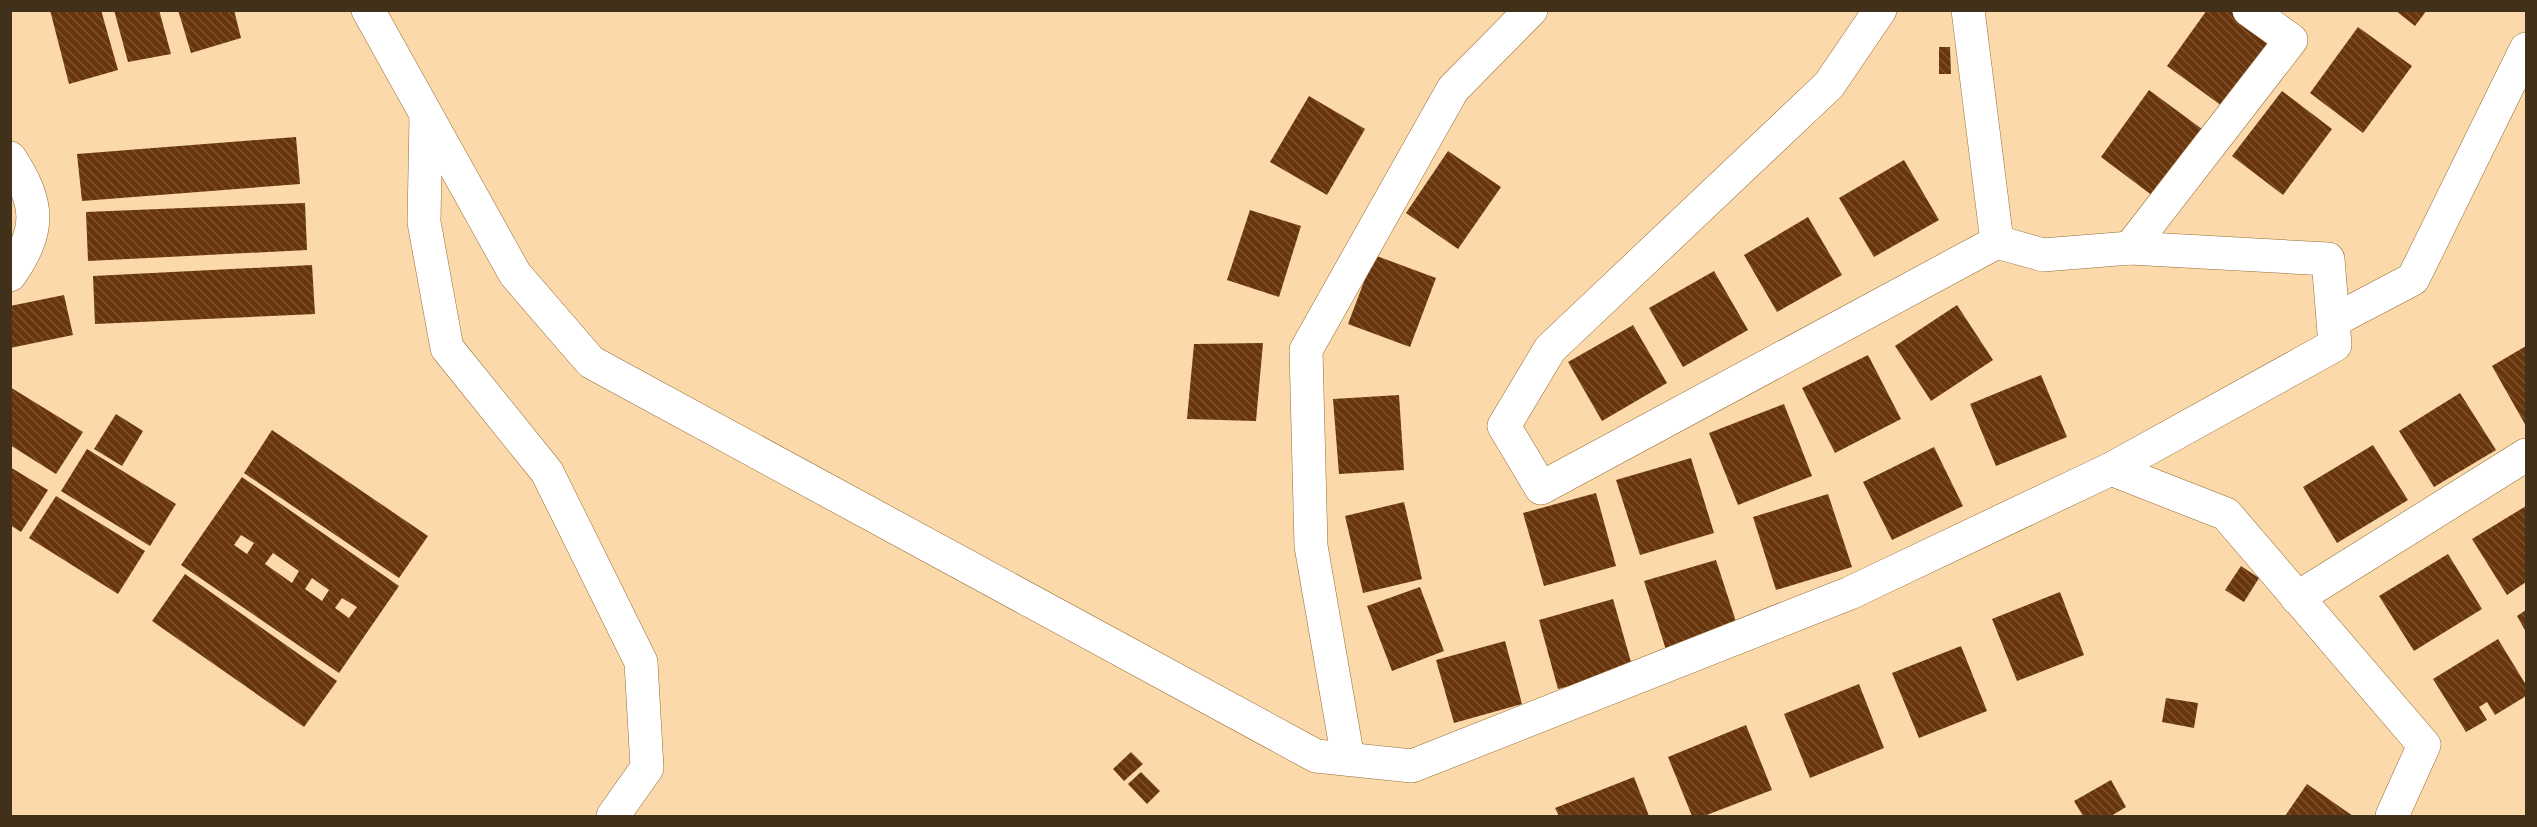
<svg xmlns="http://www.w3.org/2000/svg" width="2537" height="827" viewBox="0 0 2537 827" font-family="'Nunito Sans',sans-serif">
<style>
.building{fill:url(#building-back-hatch);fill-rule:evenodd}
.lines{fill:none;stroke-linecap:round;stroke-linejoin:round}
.minor-casing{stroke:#946d35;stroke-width:34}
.minor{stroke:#fff;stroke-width:33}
</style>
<defs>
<pattern id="building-back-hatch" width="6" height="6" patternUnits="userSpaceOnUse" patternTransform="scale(1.5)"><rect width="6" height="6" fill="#68350c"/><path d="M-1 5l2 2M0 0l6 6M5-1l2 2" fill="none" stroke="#7b512f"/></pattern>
</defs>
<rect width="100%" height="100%" fill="#fcd9ab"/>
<!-- building -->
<g class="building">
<path d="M50,10H101L118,70L69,84Z"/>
<path d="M114,10H159L171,54L128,62Z"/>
<path d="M178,10H234L241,38L191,53Z"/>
<path d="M2207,10H2232L2271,40L2222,106L2167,66Z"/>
<path d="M2395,10H2427L2415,26Z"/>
<path d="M2358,27L2412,66L2363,133L2310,93Z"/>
<path d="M1939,47H1950L1951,74H1939Z"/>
<path d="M2149,90L2206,132L2157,199L2101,157Z"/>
<path d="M2282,91L2332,129L2283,195L2232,156Z"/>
<path d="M1309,96L1365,129L1327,195L1270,162Z"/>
<path d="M296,137L300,184L82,201L77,154Z"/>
<path d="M1448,151L1501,187L1458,249L1406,213Z"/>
<path d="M1904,160L1939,220L1874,257L1839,198Z"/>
<path d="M305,203L307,250L88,261L86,212Z"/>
<path d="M1250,210L1301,226L1279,297L1227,280Z"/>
<path d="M1808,217L1842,275L1777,312L1744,255Z"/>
<path d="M1374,255L1436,278L1410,347L1348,324Z"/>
<path d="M312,265L315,314L95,324L93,276Z"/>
<path d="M1714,271L1748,330L1683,367L1649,308Z"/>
<path d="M64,295L73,335L10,348V306Z"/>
<path d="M1957,305L1993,360L1931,401L1895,346Z"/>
<path d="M1633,325L1667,383L1602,421L1568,362Z"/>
<path d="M1263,343L1256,421L1187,419L1194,344Z"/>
<path d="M2526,346V426L2492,366Z"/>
<path d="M1868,355L1901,419L1835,453L1802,388Z"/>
<path d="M2041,375L2067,437L1996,466L1970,404Z"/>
<path d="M10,387L83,432L56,474L10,445Z"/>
<path d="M2460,393L2496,450L2434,487L2399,431Z"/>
<path d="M1399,395L1404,470L1339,474L1333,399Z"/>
<path d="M1784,404L1812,476L1738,505L1709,433Z"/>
<path d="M116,414L143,431L122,466L94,449Z"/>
<path d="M272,430L428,536L399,578L244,473Z"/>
<path d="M2373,445L2408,500L2337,543L2303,487Z"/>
<path d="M1934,447L1963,506L1892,540L1863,482Z"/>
<path d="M87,449L176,504L150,546L61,491Z"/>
<path d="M1691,458L1714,533L1640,555L1616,480Z"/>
<path d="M10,467L48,490L21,532L10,525Z"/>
<path d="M242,477L399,586L339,673L181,565ZM241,535L254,543L247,554L234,545ZM273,553L299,571L292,583L265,564ZM312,578L329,590L322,601L305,589ZM342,598L357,607L349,618L335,608Z"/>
<path d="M1596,493L1616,566L1544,586L1523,513Z"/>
<path d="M1828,494L1852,567L1776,590L1753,517Z"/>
<path d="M56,496L145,551L118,594L29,538Z"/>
<path d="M1404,502L1422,579L1363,593L1345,516Z"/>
<path d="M2526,506V582L2507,595L2472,539Z"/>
<path d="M2448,554L2482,609L2414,651L2379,596Z"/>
<path d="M1716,560L1739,631L1667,653L1644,581Z"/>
<path d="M2241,566L2259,578L2244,602L2225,590Z"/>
<path d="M185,574L337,681L304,727L152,621Z"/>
<path d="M1420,587L1444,651L1392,671L1367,606Z"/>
<path d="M2060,592L2084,655L2017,681L1992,619Z"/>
<path d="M1613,599L1633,669L1558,689L1539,620Z"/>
<path d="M2526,610V632L2517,616Z"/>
<path d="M2498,639L2526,685V696L2495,715L2487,702L2479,707L2487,720L2466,732L2433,679Z"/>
<path d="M1505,641L1522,704L1454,723L1436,660Z"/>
<path d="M1961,646L1987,711L1919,738L1892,673Z"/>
<path d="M1859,684L1884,748L1810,778L1784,714Z"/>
<path d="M2166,698L2198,703L2194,728L2162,722Z"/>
<path d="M1746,725L1772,790L1704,816H1692L1668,757Z"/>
<path d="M1131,752L1143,764L1124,781L1113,769Z"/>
<path d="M1141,772L1160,791L1147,804L1128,784Z"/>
<path d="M1634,777L1649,816H1559L1555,808Z"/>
<path d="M2111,780L2126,807L2111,816H2083L2074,801Z"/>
<path d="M2307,784L2353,816H2285Z"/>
</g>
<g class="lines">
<defs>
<g id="minor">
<path d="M368,10L515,274L591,362L1316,756L1412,766L1850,593L2111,469L2335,345L2328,259L2130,248L2043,255L1997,242L1541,488L1504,426L1550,349L1829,85L1880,10"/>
<path d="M1968,10L1997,242"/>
<path d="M426,116L424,222L447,348L547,472L641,662L647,768L613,816"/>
<path d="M10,158C40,204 41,230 10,275"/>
<path d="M2130,248L2291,40L2249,10"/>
<path d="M2335,320L2413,279L2526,49"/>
<path d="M2111,469L2226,514L2424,745L2392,816"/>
<path d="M2297,598L2526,455"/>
<path d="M1348,759L1311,546L1306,350L1453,89L1531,10"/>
</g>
</defs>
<!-- minor casing -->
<use href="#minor" class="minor-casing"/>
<!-- minor -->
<use href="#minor" class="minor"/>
</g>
<!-- border -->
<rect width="2537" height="827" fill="none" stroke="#42311a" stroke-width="24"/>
</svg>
